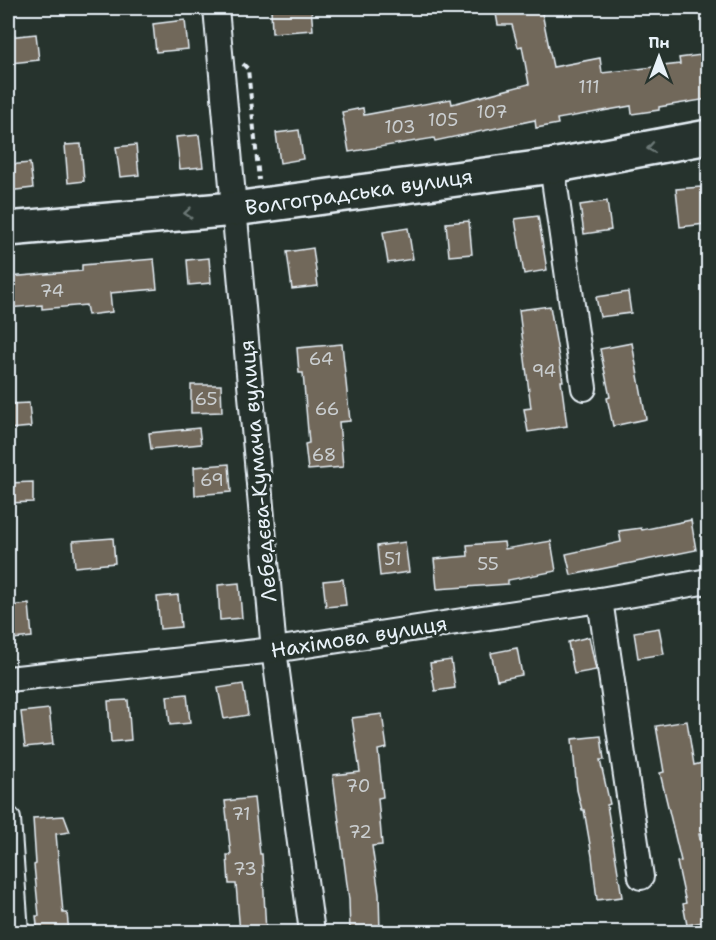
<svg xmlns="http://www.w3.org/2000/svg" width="716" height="940" viewBox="0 0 716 940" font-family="'Shantell Sans',sans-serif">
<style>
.building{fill:#71675a;stroke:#e8f1f8;stroke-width:1.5}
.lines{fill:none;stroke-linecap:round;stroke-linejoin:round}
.street-casing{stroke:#e8f1f8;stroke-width:28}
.secondary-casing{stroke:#e8f1f8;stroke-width:38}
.path{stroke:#e8f1f8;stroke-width:4;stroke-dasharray:6 4.5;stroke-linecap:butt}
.street{stroke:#26332d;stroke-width:24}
.secondary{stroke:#26332d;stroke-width:33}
.oneway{stroke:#6a7674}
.labels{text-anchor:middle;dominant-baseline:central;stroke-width:6;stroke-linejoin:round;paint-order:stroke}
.number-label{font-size:18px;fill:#caced0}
.street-label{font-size:21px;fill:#e8f1f8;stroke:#26332d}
</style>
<rect width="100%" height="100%" fill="#26332d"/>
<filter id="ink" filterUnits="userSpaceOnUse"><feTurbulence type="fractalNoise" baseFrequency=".0167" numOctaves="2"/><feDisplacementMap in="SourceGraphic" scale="12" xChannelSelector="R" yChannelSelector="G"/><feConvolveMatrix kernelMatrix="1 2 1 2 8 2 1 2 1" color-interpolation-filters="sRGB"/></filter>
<g filter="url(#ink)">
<!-- building -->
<g class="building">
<path d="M271,8H311L313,30L272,33Z"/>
<path d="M495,8H541L553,67L600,58L602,73L680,64L679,58L701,55L708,99L659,107V110L632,114L631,106L557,119L558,124L536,128L535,120L435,141L434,138L349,152L342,112L363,108L364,115L451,99L452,104L529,84L522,46L518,47L512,25H498Z"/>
<path d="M185,20L188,49L156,52L153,24Z"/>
<path d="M36,34L39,60L11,63L8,37Z"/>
<path d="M299,130L303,159L280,163L276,133Z"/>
<path d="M199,135L203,167L180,169L176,137Z"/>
<path d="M81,144L84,181L68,183L65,145Z"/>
<path d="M136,145L139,175L120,177L116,147Z"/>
<path d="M30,163L33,188L8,191V165Z"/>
<path d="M701,187L705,224L680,227L676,189Z"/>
<path d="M607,201L611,230L584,234L580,205Z"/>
<path d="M538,216L547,270L524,274L515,219Z"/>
<path d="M469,221L472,254L449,256L446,223Z"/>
<path d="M408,228L413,259L388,263L383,232Z"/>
<path d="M313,248L318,286L292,289L287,252Z"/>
<path d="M209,258L211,283L189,285L187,260Z"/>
<path d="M154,259L157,289L110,293L112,312L88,315L86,305L42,309V305L8,308V277L82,271V265Z"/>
<path d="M628,292L631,313L600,317L596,297Z"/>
<path d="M550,306L563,381H561L567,426L528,432L524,409L531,408L519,310Z"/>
<path d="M632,343L646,419L613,426L607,398L610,397L600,349Z"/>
<path d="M342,344L350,421L339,422L343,467L308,470L305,444L309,443L303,373H299L297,348Z"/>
<path d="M191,385H221L222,412L191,413Z"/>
<path d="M29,403L31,427L8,429V404Z"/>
<path d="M199,428L201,444L151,449L149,433Z"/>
<path d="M229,464L231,492L195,495L194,467Z"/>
<path d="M33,482V502L8,503V483Z"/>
<path d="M691,520L696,550L571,575L566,554L621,542L619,531L641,528L642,530Z"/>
<path d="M113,538L115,563L75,567L73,541Z"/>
<path d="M551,541L556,571L508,580V584L437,589L434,559L468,556L467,545L504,542L505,549Z"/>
<path d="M405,542L409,572L380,576L377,546Z"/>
<path d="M343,579L346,605L326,607L323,581Z"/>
<path d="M239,583L242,618L220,620L218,585Z"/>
<path d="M178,595L181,627L160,629L157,597Z"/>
<path d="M29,604L32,637L12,639L9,606Z"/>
<path d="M659,628L664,654L638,658L634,632Z"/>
<path d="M589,637L596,670L574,674L568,642Z"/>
<path d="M517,648L522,675L497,680L491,653Z"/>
<path d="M451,660L455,688L435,691L430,663Z"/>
<path d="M243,684L248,715L224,719L218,688Z"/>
<path d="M187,694L190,723L170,725L167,696Z"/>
<path d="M128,700L131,740L111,742L108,701Z"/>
<path d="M49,709L53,744L25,747L21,712Z"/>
<path d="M382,714L387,748L378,750L383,797L378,798L382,845L372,846L379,894L380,933H350L349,900L333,775L360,772L352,718Z"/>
<path d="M687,721L694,765L702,763L708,787L701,788L708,816V832L699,834L708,878V921L687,925L683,904L686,903L677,862L681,861L660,773L664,772L656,726Z"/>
<path d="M601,736L604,760H600L610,804L607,805L622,897L597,900L592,856L584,810H582L577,790L572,739Z"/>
<path d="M254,798L260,854H262L266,933H240L236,884H229L227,855H231L225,801Z"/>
<path d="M64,816L70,832L56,834L63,913H67L69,933H38L36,916H39L34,865L36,864L33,818Z"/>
</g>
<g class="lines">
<defs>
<g id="street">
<path d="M216,8L274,650L312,932"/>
<path d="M552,166L584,388"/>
<path d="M600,600L641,877"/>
<path d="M8,679L274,650L600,600L708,581"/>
<path d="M8,819L16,932"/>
</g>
<path id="secondary" d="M8,229L234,209L552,166L708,137"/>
</defs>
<!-- street casing -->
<use href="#street" class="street-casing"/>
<!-- secondary casing -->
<use href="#secondary" class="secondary-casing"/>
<!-- path -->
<path class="path" d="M243,64L248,69L259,180"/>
<!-- street -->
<use href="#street" class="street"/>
<!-- secondary -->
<use href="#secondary" class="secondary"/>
</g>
<!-- one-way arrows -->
<defs><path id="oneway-chevron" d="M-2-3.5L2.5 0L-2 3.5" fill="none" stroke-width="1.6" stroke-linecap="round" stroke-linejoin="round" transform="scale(1.5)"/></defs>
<g class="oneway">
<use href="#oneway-chevron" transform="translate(651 148) rotate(170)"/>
<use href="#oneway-chevron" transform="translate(188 213) rotate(175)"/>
</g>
</g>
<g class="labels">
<!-- number labels -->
<g class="number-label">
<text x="589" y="87">111</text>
<text x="492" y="112">107</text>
<text x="443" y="120">105</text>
<text x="400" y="127">103</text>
<text x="52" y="291">74</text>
<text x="321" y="359">64</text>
<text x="544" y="371">94</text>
<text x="206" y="399">65</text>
<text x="327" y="409">66</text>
<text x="324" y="455">68</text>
<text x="212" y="480">69</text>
<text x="393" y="559">51</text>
<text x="488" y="564">55</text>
<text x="358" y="786">70</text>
<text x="241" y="814">71</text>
<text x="360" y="832">72</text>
<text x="245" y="869">73</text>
</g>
<!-- street labels -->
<g class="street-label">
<text transform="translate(359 192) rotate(-8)">Волгоградська вулиця</text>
<text transform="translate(258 471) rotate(-95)">Лебедєва-Кумача вулиця</text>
<text transform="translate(359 637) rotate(-9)">Нахімова вулиця</text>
</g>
</g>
<!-- margin -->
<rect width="716" height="940" fill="none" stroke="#26332d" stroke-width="30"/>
<rect x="15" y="15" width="686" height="910" fill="none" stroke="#e8f1f8" stroke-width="2" filter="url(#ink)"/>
<!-- north arrow -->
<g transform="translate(659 57)" stroke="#26332d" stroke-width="4.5" paint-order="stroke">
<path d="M0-4.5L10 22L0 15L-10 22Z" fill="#e8f1f8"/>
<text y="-9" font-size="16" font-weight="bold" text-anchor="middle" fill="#e8f1f8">Пн</text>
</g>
</svg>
